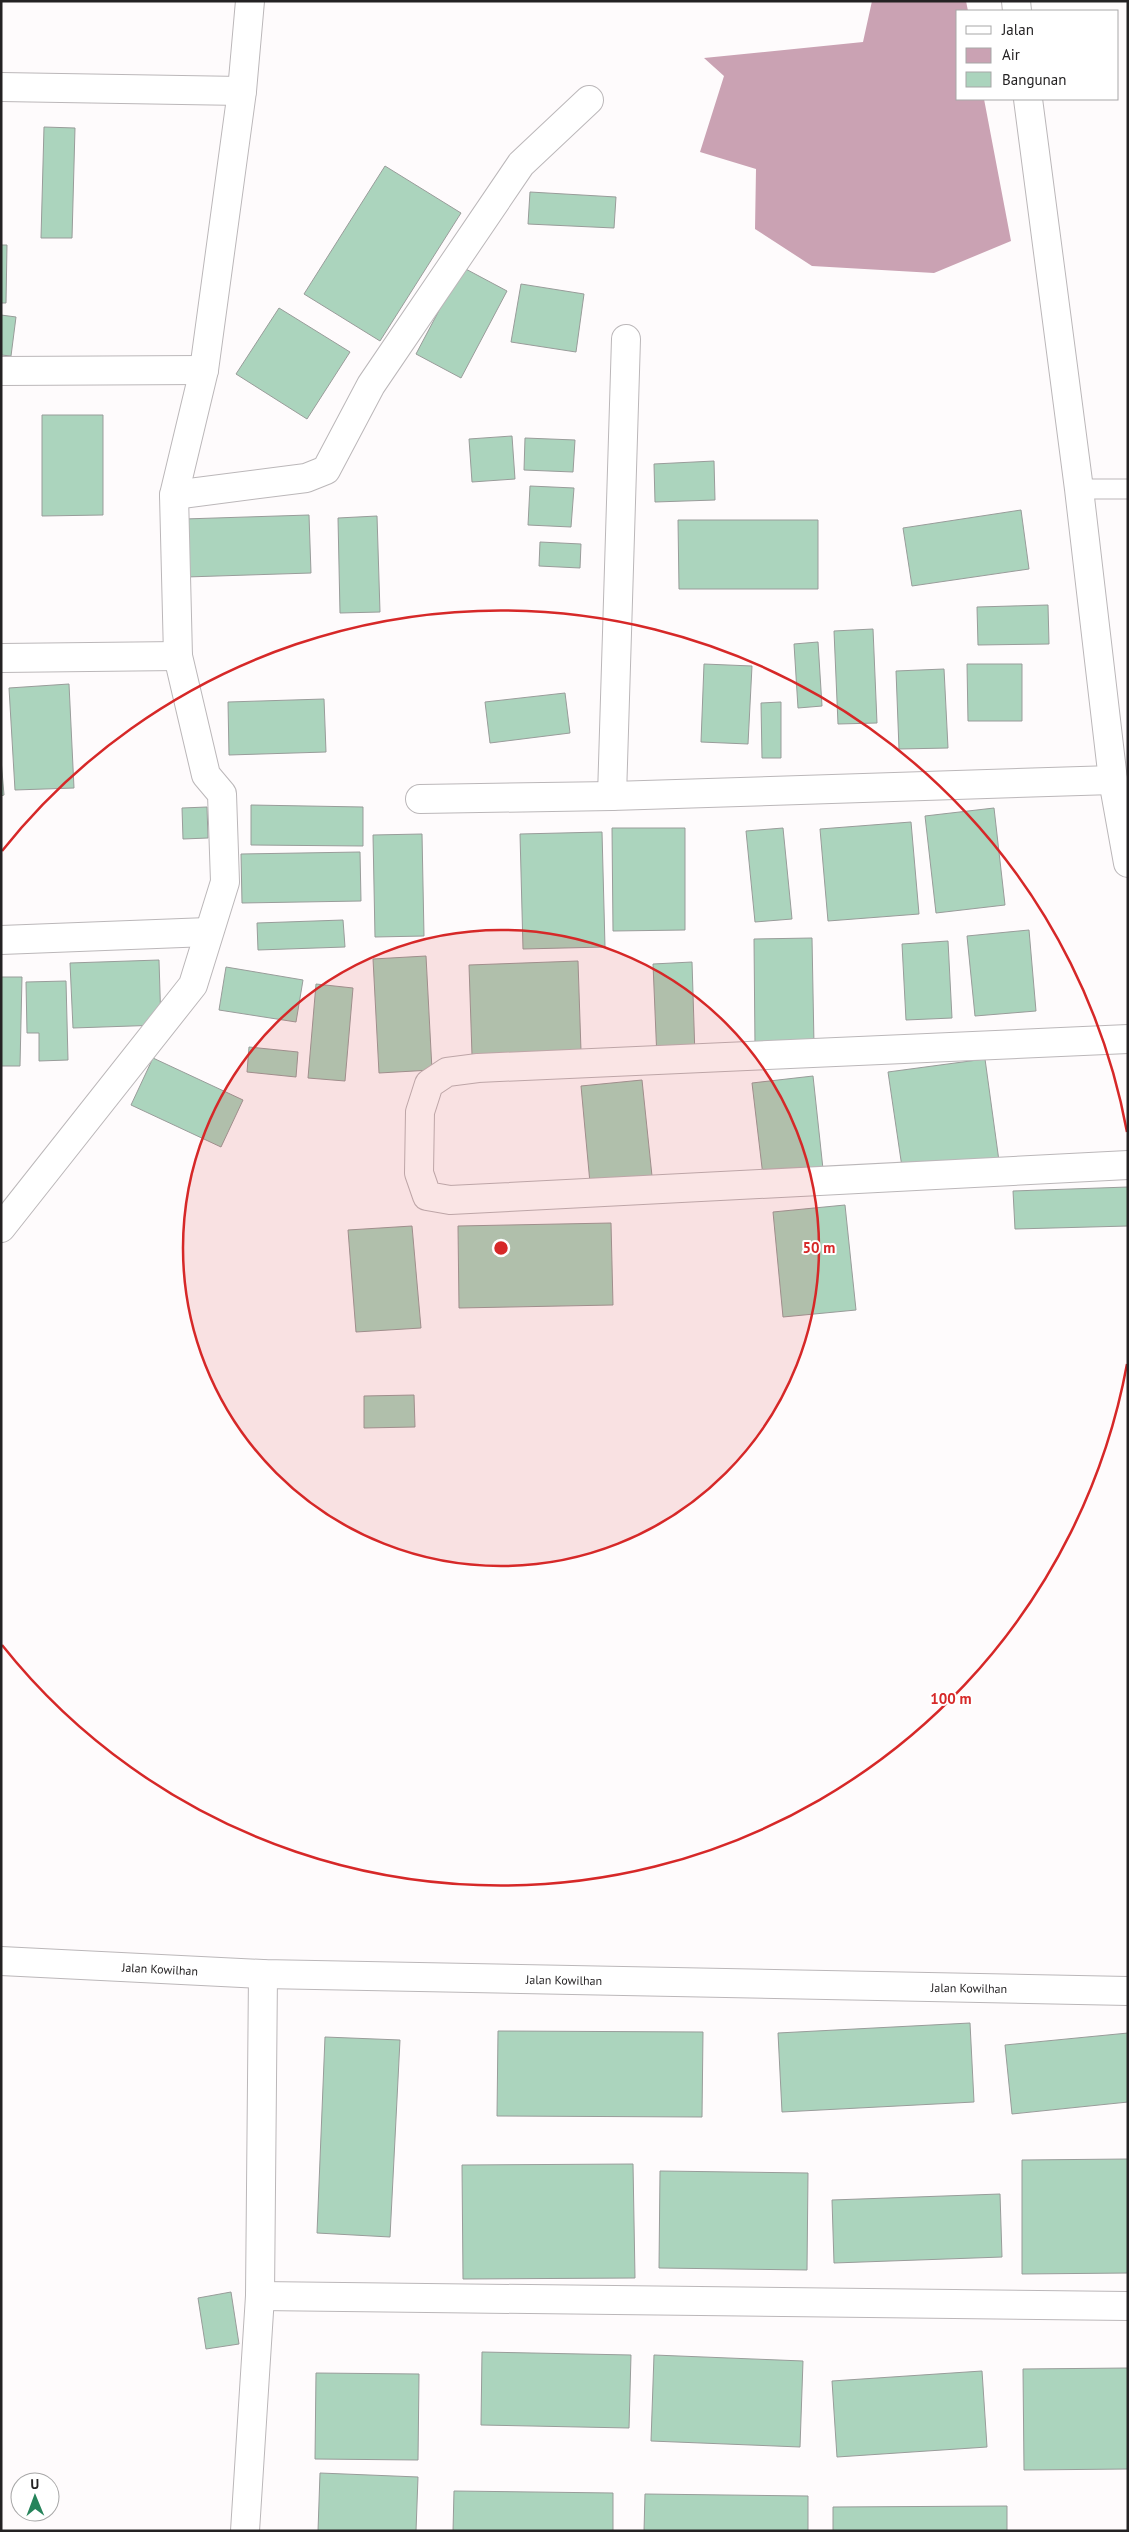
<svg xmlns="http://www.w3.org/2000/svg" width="1129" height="2532" viewBox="0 0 1129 2532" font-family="'PT Sans',sans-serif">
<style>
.water{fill:#caa2b3}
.building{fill:#abd4bd;stroke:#999c9a}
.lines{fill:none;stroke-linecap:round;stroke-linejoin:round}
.lane-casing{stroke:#bbb7b9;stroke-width:21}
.street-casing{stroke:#bbb7b9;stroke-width:30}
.lane{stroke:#fff;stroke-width:19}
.street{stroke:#fff;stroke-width:28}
.ring{fill:none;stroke:#d62828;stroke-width:2.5}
.labels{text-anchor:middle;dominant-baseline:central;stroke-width:4;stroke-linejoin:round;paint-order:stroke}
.street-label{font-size:12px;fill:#242223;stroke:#fff}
.centre{fill:#d62828;stroke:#fff;stroke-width:2.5}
.ring-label{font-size:15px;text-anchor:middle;font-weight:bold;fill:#d62828;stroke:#fff;stroke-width:4;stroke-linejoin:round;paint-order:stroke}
</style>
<rect width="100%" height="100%" fill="#fefbfc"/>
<!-- water -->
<path class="water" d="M872,1H966L968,11H958V99H984L1011,241L934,273L812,266L755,229L756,169L700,152L724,76L704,58L863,42Z"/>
<!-- building -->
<g class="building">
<path d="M44,127L75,128L72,238H41Z"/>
<path d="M385,166L461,213L380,341L304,294Z"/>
<path d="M530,192L616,197L614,228L528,224Z"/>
<path d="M1,245H7L6,303H1Z"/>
<path d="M462,267L507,291L461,378L416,354Z"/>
<path d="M521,284L584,294L576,352L511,342Z"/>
<path d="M279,308L350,352L307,419L236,374Z"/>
<path d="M1,315L16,317L11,356L1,355Z"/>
<path d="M42,415H103V515L42,516Z"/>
<path d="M512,436L515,479L472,482L469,439Z"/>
<path d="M525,438L575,440L573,472L524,470Z"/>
<path d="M714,461L715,500L655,502L654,464Z"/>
<path d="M530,486L574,488L571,527L528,525Z"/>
<path d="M1021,510L1029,569L912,586L903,528Z"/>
<path d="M309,515L311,573L186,577L184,519Z"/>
<path d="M377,516L380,612L340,613L338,518Z"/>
<path d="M678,520H818V589H679Z"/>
<path d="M540,542L581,544L580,568L539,566Z"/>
<path d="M1048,605L1049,644L978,645L977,607Z"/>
<path d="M873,629L877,723L838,724L834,631Z"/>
<path d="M818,642L822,706L798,708L794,644Z"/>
<path d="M704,664L752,666L748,744L701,742Z"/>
<path d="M967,664H1022V721H968Z"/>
<path d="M944,669L948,748L899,749L896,671Z"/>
<path d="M69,684L74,788L15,790L9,688Z"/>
<path d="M565,693L570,733L490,743L485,702Z"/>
<path d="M324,699L326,752L229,755L228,702Z"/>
<path d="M781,702V758H762L761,703Z"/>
<path d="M1,759L4,795L1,796Z"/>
<path d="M251,805L363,807V846L251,845Z"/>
<path d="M207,807L208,838L183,839L182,808Z"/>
<path d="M994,808L1005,905L936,913L925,816Z"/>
<path d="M911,822L919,914L828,921L820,829Z"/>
<path d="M612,828H685V930L613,931Z"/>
<path d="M783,828L792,919L755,922L746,831Z"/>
<path d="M602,832L605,947L523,949L520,834Z"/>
<path d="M422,834L424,936L375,937L373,835Z"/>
<path d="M360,852L361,901L242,903L241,854Z"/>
<path d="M343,920L345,947L258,950L257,923Z"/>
<path d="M1029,930L1036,1011L975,1016L967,936Z"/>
<path d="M812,938L814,1045L755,1046L754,939Z"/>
<path d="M948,941L952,1018L906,1020L902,944Z"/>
<path d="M426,956L432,1070L379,1073L373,959Z"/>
<path d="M159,960L161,1025L73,1028L70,963Z"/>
<path d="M578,961L581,1051L472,1055L469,965Z"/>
<path d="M692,962L695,1057L657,1059L653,964Z"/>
<path d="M226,967L303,980L296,1022L219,1010Z"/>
<path d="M1,977H22L20,1066H1Z"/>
<path d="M66,981L68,1060L39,1061V1033H27L26,982Z"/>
<path d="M316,984L353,988L345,1081L308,1078Z"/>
<path d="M249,1047L298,1052L296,1077L247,1072Z"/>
<path d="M153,1058L243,1100L221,1147L131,1105Z"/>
<path d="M985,1059L999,1161L903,1174L888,1072Z"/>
<path d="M813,1076L823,1169L763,1176L752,1083Z"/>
<path d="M642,1080L652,1176L590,1183L581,1086Z"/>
<path d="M1128,1187V1226L1015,1229L1013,1191Z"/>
<path d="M845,1205L856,1310L783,1317L773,1212Z"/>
<path d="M611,1223L613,1305L459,1308L458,1226Z"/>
<path d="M412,1226L421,1328L356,1332L348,1230Z"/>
<path d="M414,1395L415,1427L364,1428V1396Z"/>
<path d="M970,2023L974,2102L782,2112L778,2033Z"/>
<path d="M498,2031L703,2032L702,2117L497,2116Z"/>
<path d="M1128,2033V2102L1012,2114L1005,2045Z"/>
<path d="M325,2037L400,2040L390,2237L317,2233Z"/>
<path d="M1128,2159V2273L1022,2274V2160Z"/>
<path d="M633,2164L635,2278L463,2279L462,2165Z"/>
<path d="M660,2171L808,2173L807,2270L659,2268Z"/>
<path d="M1000,2194L1002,2257L834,2263L832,2200Z"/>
<path d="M231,2292L239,2344L206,2349L198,2298Z"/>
<path d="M482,2352L631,2355L629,2428L481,2425Z"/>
<path d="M654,2355L803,2361L800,2447L651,2441Z"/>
<path d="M1128,2368V2469L1024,2470L1023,2369Z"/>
<path d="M982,2371L987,2447L837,2457L832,2381Z"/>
<path d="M316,2373L419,2374L418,2460L315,2459Z"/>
<path d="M320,2473L418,2477L416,2531H318Z"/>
<path d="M454,2491L613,2493V2531H453Z"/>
<path d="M645,2494L808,2496V2531H644Z"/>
<path d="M1007,2506V2531H833V2507Z"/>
</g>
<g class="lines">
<defs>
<path id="lane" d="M1079,489H1128"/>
<g id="street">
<path d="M1016,1L1017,11"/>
<path d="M1,87L242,91"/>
<path d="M1028,99L1079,489L1113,780L1128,863"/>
<path d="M1,371L204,370"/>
<path d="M174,495L306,478L326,470L371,385L521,164L589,100"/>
<path d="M1,658L178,656"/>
<path d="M612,796L626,339"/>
<path d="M420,799L612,796L1113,780"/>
<path d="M1,940L208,932"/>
<path d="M1128,1039L478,1068L447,1072L429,1084L420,1112L419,1173L427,1196L450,1200L1128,1165"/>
<path d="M1,1228L193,985L225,882L222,794L206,775L178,656L174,495L204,370L242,91L250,1"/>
<path d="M1,1961L263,1974L1128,1991"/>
<path d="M260,2296L1128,2306"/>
<path d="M245,2531L260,2296L263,1974"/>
</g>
</defs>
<!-- lane casing -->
<use href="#lane" class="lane-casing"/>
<!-- street casing -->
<use href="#street" class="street-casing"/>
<!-- lane -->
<use href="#lane" class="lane"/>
<!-- street -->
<use href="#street" class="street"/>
</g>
<!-- distance rings -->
<circle cx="501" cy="1248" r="318" fill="#d62828" fill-opacity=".12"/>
<g class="ring">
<circle cx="501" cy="1248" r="318"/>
<path d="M1127 1364A637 637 0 0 1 2 1645M2 851A637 637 0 0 1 1127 1132"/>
</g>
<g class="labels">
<!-- street labels -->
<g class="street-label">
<text transform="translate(160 1969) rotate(3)">Jalan Kowilhan</text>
<text transform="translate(564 1980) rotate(1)">Jalan Kowilhan</text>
<text transform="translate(969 1988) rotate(1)">Jalan Kowilhan</text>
</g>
</g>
<circle cx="501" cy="1248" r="8" class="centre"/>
<g class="ring-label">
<text x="819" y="1253">50 m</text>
<text x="951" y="1704">100 m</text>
</g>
<!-- border -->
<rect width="1129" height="2532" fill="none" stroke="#242223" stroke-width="5"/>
<!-- legend -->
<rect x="956" y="10" width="162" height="90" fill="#ffffff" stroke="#a7a7a7"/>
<rect x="966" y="26" width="25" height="8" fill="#ffffff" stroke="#a7a7a7"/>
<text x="1002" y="35" font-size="15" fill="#242223">Jalan</text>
<rect x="966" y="48" width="25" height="15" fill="#caa2b3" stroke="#a7a7a7"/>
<text x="1002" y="60" font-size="15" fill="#242223">Air</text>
<rect x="966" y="72" width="25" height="15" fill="#abd4bd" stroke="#a7a7a7"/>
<text x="1002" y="85" font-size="15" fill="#242223">Bangunan</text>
<!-- north arrow -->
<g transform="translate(35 2497) rotate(359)"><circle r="24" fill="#ffffff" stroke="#a7a7a7"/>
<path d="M0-4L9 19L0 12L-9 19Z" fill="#26845b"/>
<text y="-8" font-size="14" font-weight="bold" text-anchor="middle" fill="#242223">U</text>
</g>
</svg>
